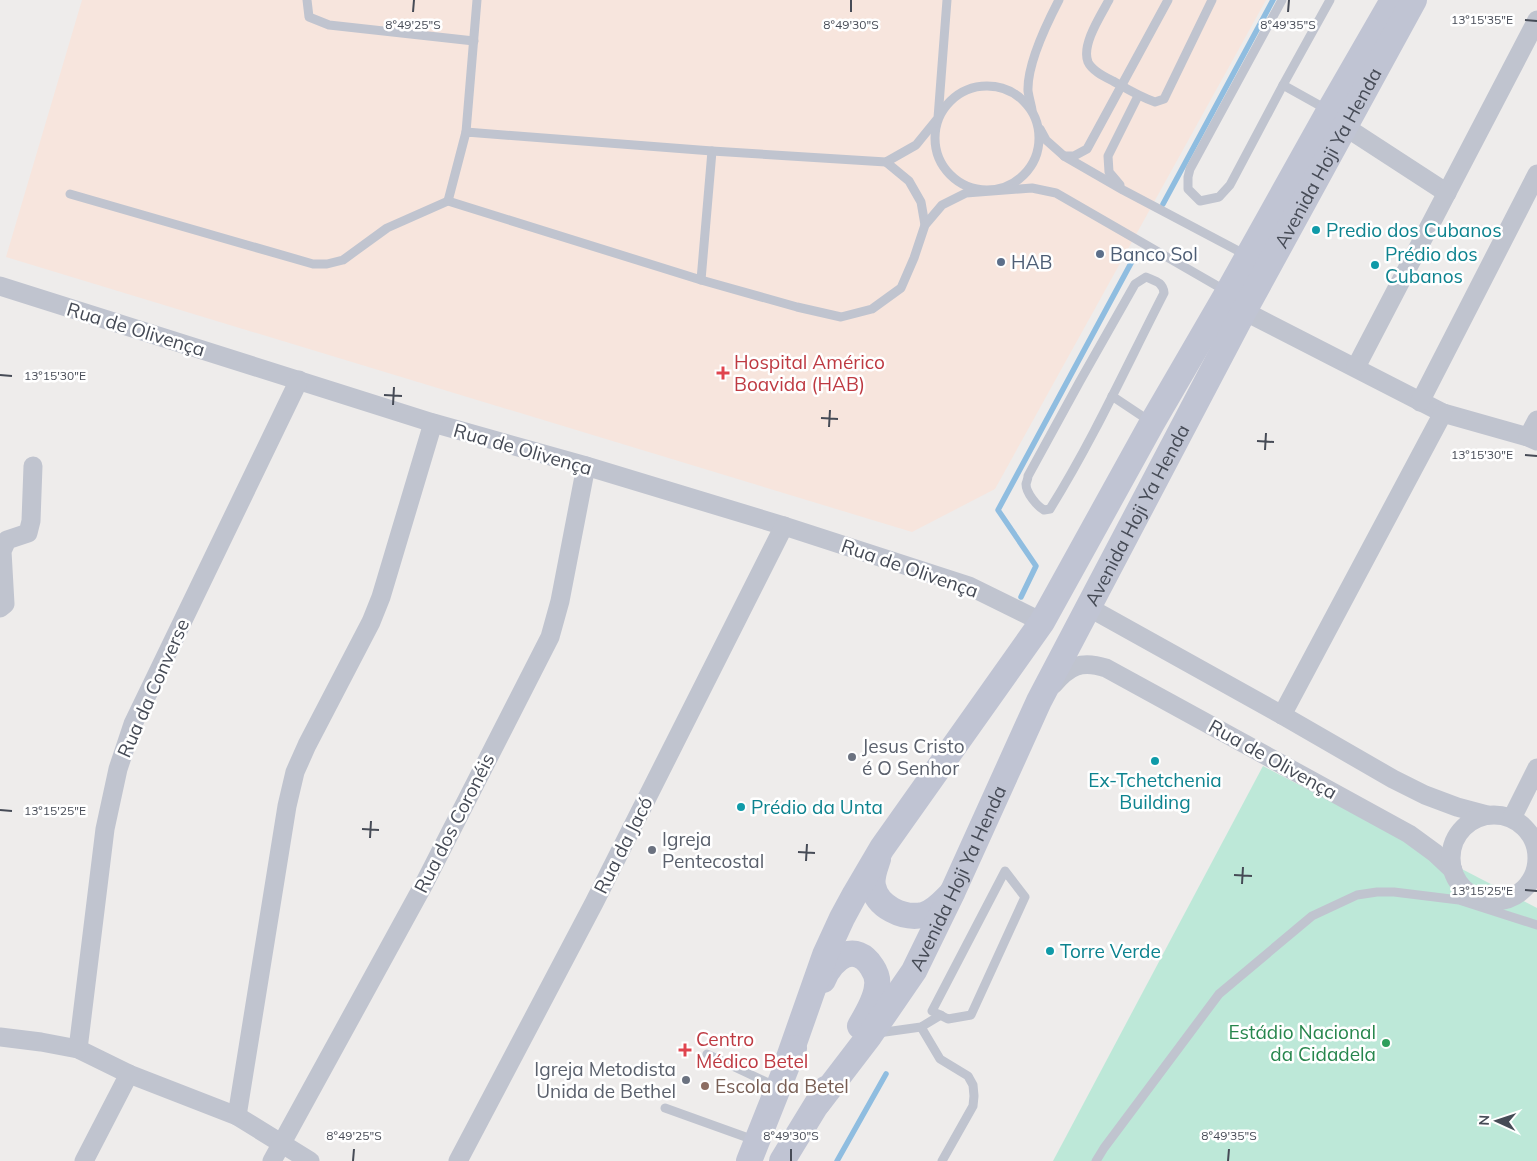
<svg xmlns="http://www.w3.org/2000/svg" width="1537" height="1161" viewBox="0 0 1537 1161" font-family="Mulish,sans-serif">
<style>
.medical{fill:#f7e5dd}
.pitch{fill:#bde8d8}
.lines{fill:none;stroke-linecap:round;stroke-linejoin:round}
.stream{stroke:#8fbde0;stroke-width:5.5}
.lane{stroke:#c0c4cf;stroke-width:9}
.street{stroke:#c0c4cf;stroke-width:19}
.secondary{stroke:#c0c4d3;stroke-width:26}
.ticks{fill:none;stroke:#464b56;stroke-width:2}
.culture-dot{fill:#0f9aa8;stroke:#fff;stroke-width:2}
.service-dot{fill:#5c6f8a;stroke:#fff;stroke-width:2}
.health-dot{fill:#e0444e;stroke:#fff;stroke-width:2}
.worship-dot{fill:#6b7280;stroke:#fff;stroke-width:2}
.leisure-dot{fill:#2e9e5b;stroke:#fff;stroke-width:2}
.education-dot{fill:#8d6e63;stroke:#fff;stroke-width:2}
.labels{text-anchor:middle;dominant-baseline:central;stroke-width:5;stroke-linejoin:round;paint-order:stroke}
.street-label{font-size:19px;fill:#464b56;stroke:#fff}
.culture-label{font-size:19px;fill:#0d838f;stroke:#fff;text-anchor:start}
.service-label{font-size:19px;fill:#4e5e75;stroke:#fff;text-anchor:start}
.health-label{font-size:19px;fill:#be3a42;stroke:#fff;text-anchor:start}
.worship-label{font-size:19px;fill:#5b616d;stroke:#fff;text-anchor:start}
.leisure-label{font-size:19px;fill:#27864d;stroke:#fff;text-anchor:end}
.education-label{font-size:19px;fill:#785e54;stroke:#fff;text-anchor:start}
.ticks-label{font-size:12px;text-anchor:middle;fill:#464b56;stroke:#fff;stroke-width:5;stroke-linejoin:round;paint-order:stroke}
</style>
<rect width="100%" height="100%" fill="#eeeceb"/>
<!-- medical -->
<path class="medical" d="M82,0H1266L995,489L912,532L6,257Z"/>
<!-- pitch -->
<path class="pitch" d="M1263,766L1537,908V1161H1053Z"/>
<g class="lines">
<!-- stream -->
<g class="stream">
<path d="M1163,204L1273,0"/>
<path d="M1021,597L1036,566L998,510L1137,252"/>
<path d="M837,1161L886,1074"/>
</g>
<!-- lane -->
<g class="lane">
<path d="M307,0L309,17L329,25L474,41"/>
<path d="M1109,0C1101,15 1081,45 1088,62C1092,71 1105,77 1113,81C1127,89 1140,97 1155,102L1164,99L1212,0"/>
<path d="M1282,0L1190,169L1188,177V189L1200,201L1219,197L1230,185L1283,85L1330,0"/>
<path d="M1283,85L1326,109"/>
<circle cx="987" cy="138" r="52"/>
<path d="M1032,110C1031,104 1029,98 1028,91C1027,65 1047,23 1059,0"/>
<path d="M1040,129L1046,140L1064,156L1123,190L1246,255"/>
<path d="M466,132L477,0"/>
<path d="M1064,156H1074L1087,149L1168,0"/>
<path d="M886,162L909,181L921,202L925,225"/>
<path d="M1120,185L1109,172L1108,156L1138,96"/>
<path d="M70,194L313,264H327L343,260L387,228L448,201L701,280L797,307L841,317L872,309L901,288L914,258L925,225L942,205L966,193L1032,188L1056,193L1226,291"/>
<path d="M448,201L466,132L712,151L886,162L916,145L938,118L947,0"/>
<path d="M1146,277C1155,281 1163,282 1164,293C1127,365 1093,440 1050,509L1044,510C1037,506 1026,493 1026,484C1027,481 1028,478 1028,476L1080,381L1135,284Z"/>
<path d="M701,280L712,151"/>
<path d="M1112,396L1151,422"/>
<path d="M1005,871L1025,897L971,1015L948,1019L932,1011Z"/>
<path d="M921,1027L940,1059L968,1076L973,1085L974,1096L973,1106L942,1161"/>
<path d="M878,1033L921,1027L941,1015"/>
<path d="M707,1054L777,1087"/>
<path d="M665,1108L754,1140"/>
<path d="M1096,1161L1104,1148L1219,994L1312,916L1357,895L1377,892H1394L1459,900L1537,925"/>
</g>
<!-- street -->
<g class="street">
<path d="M1344,126L1447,193"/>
<path d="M0,286L433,423L586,466L784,526L969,586L1042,622"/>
<path d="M1244,311L1443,413L1528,437L1537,441"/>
<path d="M1356,367L1537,20"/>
<path d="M1420,402L1537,174"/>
<path d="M1528,437L1537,420"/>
<path d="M1088,607L1282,715L1393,779L1425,795L1457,807L1487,815"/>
<path d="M0,608L5,604L2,551L7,540L28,533L31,521L33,466"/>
<path d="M1053,685C1069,666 1081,660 1106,668L1409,834L1435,853L1453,870"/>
<path d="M1282,715L1443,413"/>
<circle cx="1494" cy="858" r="43"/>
<path d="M1512,818L1537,768"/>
<path d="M0,1037L41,1042L78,1049L129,1074L237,1116L310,1161"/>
<path d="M78,1049L105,829L118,769L133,724L299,380"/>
<path d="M237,1116L287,806L295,772L307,745L371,622L381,597L433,423"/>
<path d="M84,1161L129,1074"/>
<path d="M272,1161L424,884L550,637L560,601L586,466"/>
<path d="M458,1161L594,903L784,526"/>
</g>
<!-- secondary -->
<g class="secondary">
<path d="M878,859C875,868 871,877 873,886C877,907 903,919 923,915C935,912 943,902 951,894"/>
<path d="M823,980C832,957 856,941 872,967C876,973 878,980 877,986C876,1000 867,1014 860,1026"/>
<path d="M787,1063L825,955L842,918L855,894L882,848L1042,622L1152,423L1228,292L1329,111L1393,0"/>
<path id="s1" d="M818,1103L870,1035L914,971L953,891L1039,701L1244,311L1414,0"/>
<path d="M749,1161L794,1048"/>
<path d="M782,1161L826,1089"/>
</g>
</g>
<!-- ticks -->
<path class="ticks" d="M413,12L414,0M851,12V0M1288,12L1289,0M1525,20L1537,21M0,375L12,376M384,395L402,396M393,405L394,387M821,418L838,419M829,427L830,410M1257,441L1274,442M1265,450L1266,433M1525,455L1537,456M0,810L12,811M362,829L379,830M370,838L371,821M798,852L815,853M806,861L807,844M1234,875L1252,876M1242,884L1243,867M1525,890L1537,891M353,1161L354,1149M791,1161V1149M1228,1161L1229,1149"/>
<!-- markers -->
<g class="culture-dot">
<circle cx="1316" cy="230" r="5"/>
<circle cx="1375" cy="265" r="5"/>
<circle cx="1155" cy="761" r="5"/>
<circle cx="741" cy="807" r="5"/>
<circle cx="1050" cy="951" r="5"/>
</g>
<g class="service-dot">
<circle cx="1100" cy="254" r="5"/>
<circle cx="1001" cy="262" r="5"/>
</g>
<g class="health-dot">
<path d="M720.5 365.5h5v5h5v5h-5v5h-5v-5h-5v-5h5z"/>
<path d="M682.5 1042.5h5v5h5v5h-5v5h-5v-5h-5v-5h5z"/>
</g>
<g class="worship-dot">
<circle cx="852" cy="757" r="5"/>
<circle cx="652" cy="850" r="5"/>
<circle cx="686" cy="1080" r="5"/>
</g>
<circle class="leisure-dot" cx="1386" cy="1043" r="5"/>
<circle class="education-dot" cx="705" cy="1086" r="5"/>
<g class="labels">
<!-- street labels -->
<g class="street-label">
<text stroke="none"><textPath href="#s1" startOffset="1076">Avenida Hoji Ya Henda</textPath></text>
<text transform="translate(136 329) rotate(17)">Rua de Olivença</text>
<text transform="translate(523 449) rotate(16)">Rua de Olivença</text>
<text stroke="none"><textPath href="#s1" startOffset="671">Avenida Hoji Ya Henda</textPath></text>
<text transform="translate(910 568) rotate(19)">Rua de Olivença</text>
<text transform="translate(153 688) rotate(-66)">Rua da Converse</text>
<text transform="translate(1273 759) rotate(29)">Rua de Olivença</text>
<text transform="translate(454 823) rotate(-63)">Rua dos Coronéis</text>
<text transform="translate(623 845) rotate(-63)">Rua da Jacó</text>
<text stroke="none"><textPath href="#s1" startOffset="266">Avenida Hoji Ya Henda</textPath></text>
</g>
<!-- culture labels -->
<g class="culture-label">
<text x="1326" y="230">Predio dos Cubanos</text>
<text x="1385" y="254">Prédio dos<tspan x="1385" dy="22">Cubanos</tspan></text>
<text x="1155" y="780" text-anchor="middle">Ex-Tchetchenia<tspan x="1155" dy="22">Building</tspan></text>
<text x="751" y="807">Prédio da Unta</text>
<text x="1060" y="951">Torre Verde</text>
</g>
<!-- service labels -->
<g class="service-label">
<text x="1110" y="254">Banco Sol</text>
<text x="1011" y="262">HAB</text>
</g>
<!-- health labels -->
<g class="health-label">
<text x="734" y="362">Hospital Américo<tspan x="734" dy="22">Boavida (HAB)</tspan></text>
<text x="696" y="1039">Centro<tspan x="696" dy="22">Médico Betel</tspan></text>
</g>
<!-- worship labels -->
<g class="worship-label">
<text x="862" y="746">Jesus Cristo<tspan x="862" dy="22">é O Senhor</tspan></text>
<text x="662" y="839">Igreja<tspan x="662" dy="22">Pentecostal</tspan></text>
<text x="676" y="1069" text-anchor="end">Igreja Metodista<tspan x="676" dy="22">Unida de Bethel</tspan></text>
</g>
<!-- leisure labels -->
<g class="leisure-label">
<text x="1376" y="1032">Estádio Nacional<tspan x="1376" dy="22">da Cidadela</tspan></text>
</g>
<!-- education labels -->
<g class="education-label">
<text x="715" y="1086">Escola da Betel</text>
</g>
</g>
<g class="ticks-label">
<text x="1482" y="24">13°15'35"E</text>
<text x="413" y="29">8°49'25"S</text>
<text x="851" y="29">8°49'30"S</text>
<text x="1288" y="29">8°49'35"S</text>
<text x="55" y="380">13°15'30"E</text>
<text x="1482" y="459">13°15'30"E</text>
<text x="55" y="815">13°15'25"E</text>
<text x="1482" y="895">13°15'25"E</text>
<text x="354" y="1140">8°49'25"S</text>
<text x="791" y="1140">8°49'30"S</text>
<text x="1229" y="1140">8°49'35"S</text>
</g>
<!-- north arrow -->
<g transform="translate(1497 1121) rotate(273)" stroke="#ffffff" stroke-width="4" paint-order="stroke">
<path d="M0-4L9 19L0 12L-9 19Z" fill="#464b56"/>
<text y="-8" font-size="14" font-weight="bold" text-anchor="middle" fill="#464b56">N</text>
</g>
</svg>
